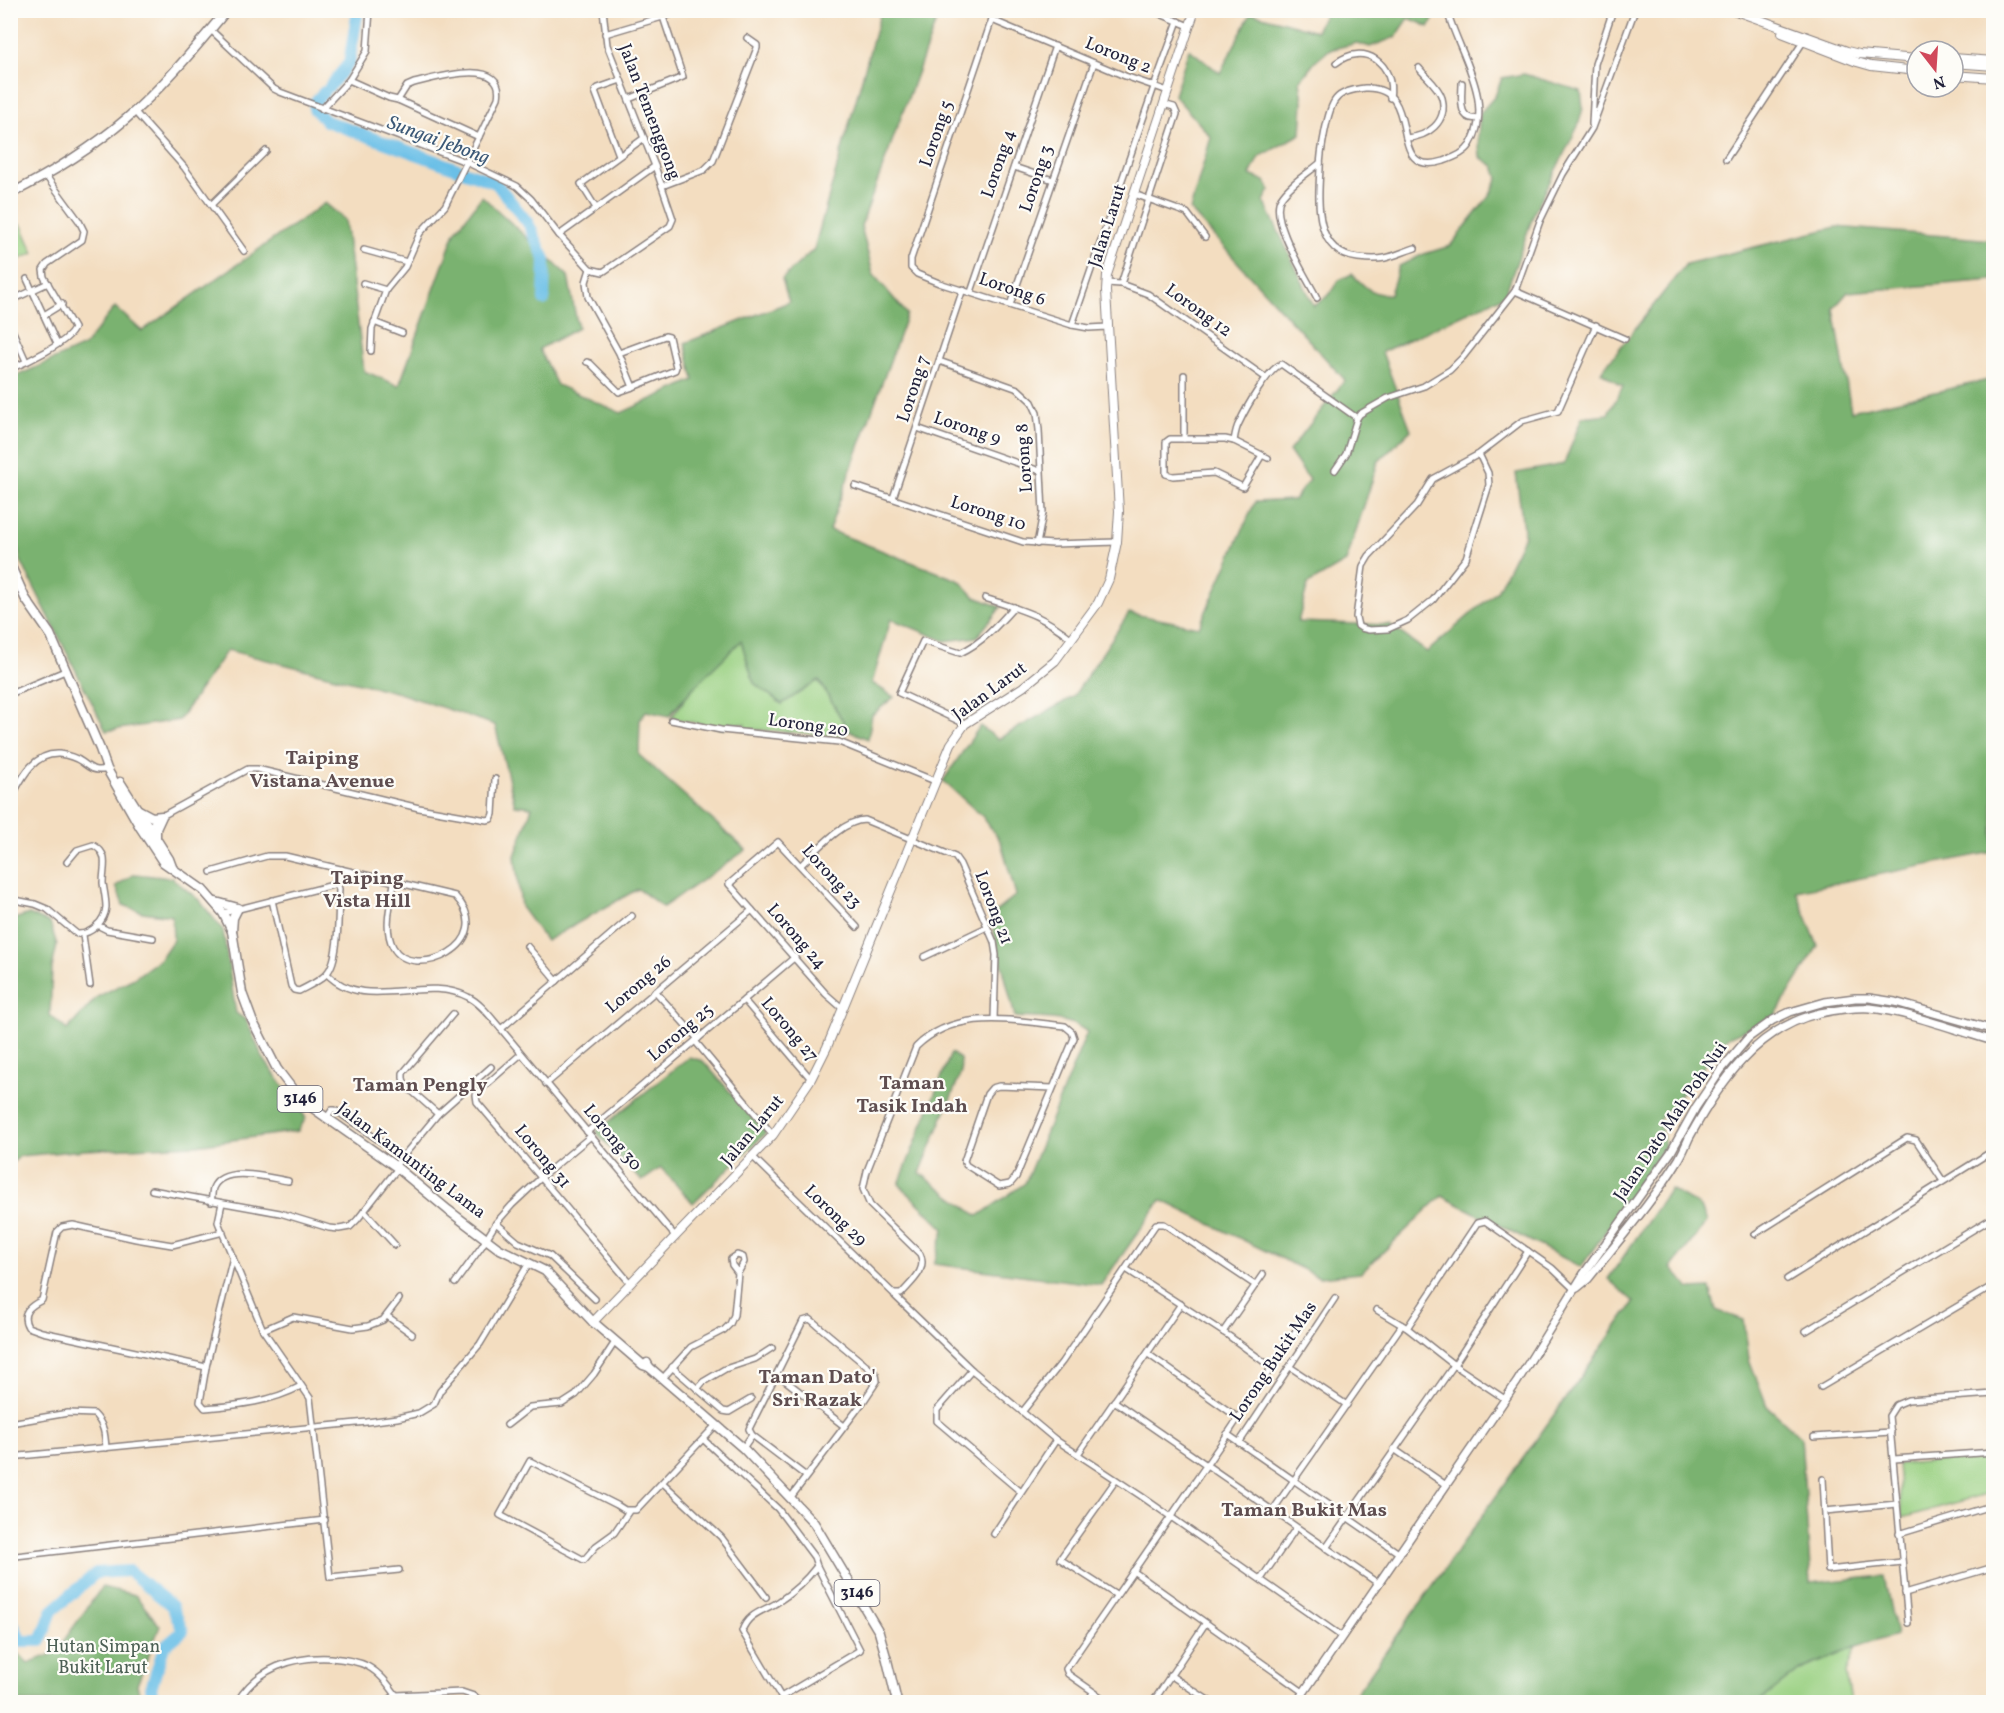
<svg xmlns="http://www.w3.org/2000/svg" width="2004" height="1713" viewBox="0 0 2004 1713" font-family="Vollkorn,serif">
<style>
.green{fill:#99d081;stroke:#5e795e;stroke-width:1.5}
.forest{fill:#7ab26f;stroke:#4e6a55;stroke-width:1.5}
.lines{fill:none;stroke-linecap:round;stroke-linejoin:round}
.river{stroke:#6bbfe7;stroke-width:12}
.minor-casing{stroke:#8a807e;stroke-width:8}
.tertiary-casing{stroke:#8a807e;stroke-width:10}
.secondary-casing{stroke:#8a807e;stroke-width:10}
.primary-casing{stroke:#8a807e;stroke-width:11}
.minor{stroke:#fff;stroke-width:5}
.tertiary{stroke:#fff;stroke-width:7}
.secondary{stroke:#fff;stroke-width:8}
.primary{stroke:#fff;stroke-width:8}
.labels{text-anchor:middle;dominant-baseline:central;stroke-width:4.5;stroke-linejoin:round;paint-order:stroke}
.shield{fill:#fdfcf7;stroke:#646373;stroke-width:1.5}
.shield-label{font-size:16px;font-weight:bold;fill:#22223b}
.street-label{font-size:18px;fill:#22223b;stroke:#fdfcf7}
.park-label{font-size:18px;fill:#4c5f54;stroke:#fdfcf7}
.water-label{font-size:20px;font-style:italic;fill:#3c5977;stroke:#fdfcf7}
.neighbourhood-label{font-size:20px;font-weight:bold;fill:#5f4e50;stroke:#fdfcf7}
</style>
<rect width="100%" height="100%" fill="#fdfcf7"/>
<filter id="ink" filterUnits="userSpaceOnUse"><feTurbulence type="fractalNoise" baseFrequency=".0167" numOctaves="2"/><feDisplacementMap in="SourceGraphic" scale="12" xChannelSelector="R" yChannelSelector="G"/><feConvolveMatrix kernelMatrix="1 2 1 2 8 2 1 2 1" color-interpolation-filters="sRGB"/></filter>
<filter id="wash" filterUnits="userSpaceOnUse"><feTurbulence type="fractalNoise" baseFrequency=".008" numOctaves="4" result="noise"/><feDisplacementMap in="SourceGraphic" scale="24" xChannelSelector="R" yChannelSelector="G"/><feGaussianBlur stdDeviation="1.35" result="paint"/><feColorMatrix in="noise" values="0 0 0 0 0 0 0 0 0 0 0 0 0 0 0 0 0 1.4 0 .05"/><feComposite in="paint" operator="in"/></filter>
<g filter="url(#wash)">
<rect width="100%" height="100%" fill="#f3ddc0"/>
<!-- green -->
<g class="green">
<path d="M21,224L34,253L20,259L11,238L10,227Z"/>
<path d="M741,640L754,683L782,704L818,680L849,731L843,736L745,729V724L727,723L725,729L671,718L693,688Z"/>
<path d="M1993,1457V1492L1902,1518L1898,1464Z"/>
<path d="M1856,1647L1846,1673L1851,1702H1759L1800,1670Z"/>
</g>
<!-- forest -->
<g class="forest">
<path d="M881,11H940L861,226L873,274L907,314L829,530L960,581L975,597L1001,607L977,637L945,641L891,619L872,683L894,697L872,715L868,739L849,731L819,680L782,704L754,683L741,641L693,688L669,716L646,711L640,719L639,755L746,850L663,907L638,889L546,941L521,907L515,856L532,807L515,805L495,725L399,693L227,650L179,720L106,731L20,559L11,514L10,379L84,346L115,307L142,331L325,203L345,220L364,371L399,386L455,232L482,196L568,276L578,328L539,349L557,385L621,413L694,380L685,343L789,302L782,279L814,249Z"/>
<path d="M1326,11H1438L1429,27L1409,18L1396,37L1370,47L1357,43L1329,50L1315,62L1300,81L1303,101L1301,134L1259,157L1250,175L1265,181L1270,190L1264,201L1314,306L1330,294L1339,280L1352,274C1364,286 1372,296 1390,294L1399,266L1424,254L1450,246L1490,195L1498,178L1494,166L1480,157L1478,136L1480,113L1495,96L1502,78L1524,74L1581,91L1583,108L1578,126L1535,211L1505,295L1382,352L1411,430L1378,462L1346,562L1308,584L1298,622L1390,625L1427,652L1497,591L1524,536L1516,473L1564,464L1582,417L1608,414L1623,386L1601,372L1686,264L1836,227L1993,240V280L1848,292L1834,308L1851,411L1993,379V852L1796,891L1818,946L1775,1016L1728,1037L1659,1120L1665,1146L1581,1267L1442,1196L1361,1273L1319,1277L1161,1200L1101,1285L934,1264L944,1229L899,1184L951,1053L960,1059L961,1073L920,1173L978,1216L1025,1183L1087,1032C1068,1016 1039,1019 1015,1017L990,916L1016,895L1001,842L983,817L943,781L980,726L998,739L1073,697L1129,613L1199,627L1255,502L1294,500L1309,480L1289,451L1345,380L1190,210L1211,137L1174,95L1189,49L1220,73L1251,13L1316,31Z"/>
<path d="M134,874L172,878L199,900L223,930L236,1013L246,1020L263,1058L306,1118L298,1131L196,1145L85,1150L20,1156L11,1164V920L29,914L50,923L57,945L52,968L50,1015L67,1030L97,997L134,978L160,959L173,940L172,916L142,912L123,905L116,886Z"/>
<path d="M689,1057L703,1061L766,1133L693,1203L661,1168L642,1181L596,1132Z"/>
<path d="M1670,1189L1701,1207L1707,1222L1671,1268L1690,1289L1710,1288L1716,1310L1744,1320L1749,1359L1767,1406L1801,1437L1811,1583L1884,1576L1896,1635L1856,1647L1800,1670L1759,1702H1350L1634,1302L1608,1279Z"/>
<path d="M102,1587L135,1595L160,1626L137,1685L142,1702H11V1646L28,1663L55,1653Z"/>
</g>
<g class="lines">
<!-- river -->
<g class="river">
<path d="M330,86L349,63L358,10"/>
<path d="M314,103L324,92"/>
<path d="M314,109L326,121L496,183L528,223L545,259L544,300"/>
<path d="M10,1617L21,1641H41L52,1611L96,1573L129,1571L172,1606L183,1631L164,1647L151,1688L154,1702"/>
</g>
</g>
</g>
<g filter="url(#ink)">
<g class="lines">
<defs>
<g id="minor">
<path d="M995,10L911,259V268L917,274L939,283L1072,325L1089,328L1108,327"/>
<path d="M1151,10L1189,26"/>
<path d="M992,20L1125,76L1168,91"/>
<path d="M212,31L274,89L280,92L466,162L517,186L531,199L559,235L590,269L603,272L670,226L673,219L655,166L607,45L603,10"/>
<path d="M605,34L686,10"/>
<path d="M1336,63C1364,41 1396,64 1390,98"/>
<path d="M349,80L389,98L398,100L479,137"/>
<path d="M1462,83C1462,96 1457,122 1478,118"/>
<path d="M629,99L683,77L663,17"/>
<path d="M322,109L349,80L367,51L370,10"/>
<path d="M134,111L184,167L244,251"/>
<path d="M1592,124L1595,64L1613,10"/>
<path d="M1406,138C1428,137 1448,122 1442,98C1439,87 1426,77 1419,68"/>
<path d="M619,155L595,91L598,88L621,80"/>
<path d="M1726,159L1803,42"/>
<path d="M1014,167L1053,180"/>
<path d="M662,186L704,170L713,161L757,48V45L747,38"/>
<path d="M1134,194L1187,213L1205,237"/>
<path d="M212,204L266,151"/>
<path d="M596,208L581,184L644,138"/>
<path d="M559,235L655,166"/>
<path d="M1415,248C1405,251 1395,256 1385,258C1376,260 1366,259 1358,258C1314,253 1318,202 1320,169C1320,155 1327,109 1336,99C1342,91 1356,89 1365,88C1427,86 1382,180 1444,161C1453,158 1465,153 1470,145C1496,101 1458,52 1447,10"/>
<path d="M364,250L407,262"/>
<path d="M590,269L586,282L588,297L619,353L633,387L675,370L676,367L669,337L665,336L619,353"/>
<path d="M27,279L57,344"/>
<path d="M363,283L386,290"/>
<path d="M1106,283L1121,284L1148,294L1266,378"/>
<path d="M1121,284L1177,114L1174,107L1163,104"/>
<path d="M1515,291L1625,339"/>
<path d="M971,292L1055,46"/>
<path d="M1317,298C1307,278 1268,218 1281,198C1290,184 1307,174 1320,163"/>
<path d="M10,301L48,283"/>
<path d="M1010,305L1094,63"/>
<path d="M44,315L62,304"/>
<path d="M374,322L402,333"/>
<path d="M10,325L26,361"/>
<path d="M1072,325L1154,87L1178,21"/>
<path d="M1993,328H1994"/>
<path d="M371,351L372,329L386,290L405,267L420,233L445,206L498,98C506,56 435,78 414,83L407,86L398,100"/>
<path d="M939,361L1018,389L1032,402L1037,413L1039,430L1043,513L1037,544"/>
<path d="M587,362L590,363L619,392L633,387"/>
<path d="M10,369C25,363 70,342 74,328L44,277L43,270L47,264L82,240L84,231L79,221L46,176"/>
<path d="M1184,375V439"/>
<path d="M917,428L1040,471"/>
<path d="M1234,441C1235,435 1236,428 1239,423C1246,408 1267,371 1281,364L1357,418"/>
<path d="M1479,454L1488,473L1489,485L1466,558L1433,600L1408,620L1388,629L1369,630L1361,628L1358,626L1356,617L1363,566L1369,556L1417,505L1433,479L1479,454L1522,421L1558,411L1596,325"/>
<path d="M1262,455L1243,487L1214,473L1173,476L1166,474V442L1170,439H1225L1234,441L1268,458"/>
<path d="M1335,470L1346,454L1357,418L1360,414L1388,398L1424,386L1450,370L1463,357L1515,291L1540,221L1563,174L1592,128L1635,10"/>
<path d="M855,486L1023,542L1053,544L1117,542"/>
<path d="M893,498L963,289"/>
<path d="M985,598C1021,610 1041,614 1072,639"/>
<path d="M10,694L65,671"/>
<path d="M671,720L721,730L839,742L935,781"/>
<path d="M965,724L899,693L923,641L960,653C982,643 998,625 1014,607"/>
<path d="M10,800C21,780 32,753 59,754C67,755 75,757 82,762C91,769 95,772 107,769"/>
<path d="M148,827L162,816L248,769H257L419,808L487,820L491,819L493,814L495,779"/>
<path d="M801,865C817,850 843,820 865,820L955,857L960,864L994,942L996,955L994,1019"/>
<path d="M211,872L267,856H285L455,896C501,944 412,983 393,947C383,928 391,903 394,883"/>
<path d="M10,899L35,904L47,909L77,934C91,935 105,921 106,907C106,899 104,891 103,883C103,867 110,854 93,845L77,850L67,862"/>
<path d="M272,900L291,986L294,990L299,991C308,986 321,981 327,973C340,959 338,909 339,889L337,884L342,869"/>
<path d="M223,913L337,884"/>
<path d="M97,925L107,930L153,938"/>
<path d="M83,935L90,985"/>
<path d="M527,946L557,981"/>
<path d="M924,957L987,927"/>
<path d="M327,974C365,1013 423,974 468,997C481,1003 492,1019 501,1029L675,1236"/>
<path d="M655,991L698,1039"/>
<path d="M744,1000L811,1079"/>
<path d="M842,1008L826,994L729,884L778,842L857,927"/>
<path d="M501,1029L632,916"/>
<path d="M695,1041L773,1135"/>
<path d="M521,1054L479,1091L476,1095L477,1102L630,1283"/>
<path d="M546,1084L752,910"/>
<path d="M438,1114L405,1085L403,1078V1073L453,1014"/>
<path d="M326,1119L332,1110H335L403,1157"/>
<path d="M587,1132L795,957"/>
<path d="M753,1157L894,1294H901C911,1282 928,1270 920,1254L870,1205L863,1189L867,1171L916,1047C957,1007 1013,1021 1065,1026L1072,1032L1074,1038L1016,1177L1010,1184L999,1186L966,1165L964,1161L987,1094L992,1088L999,1086L1053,1088"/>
<path d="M395,1166L438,1114L491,1067"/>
<path d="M152,1190L280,1213L329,1228L339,1229L350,1227L357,1220L398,1168"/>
<path d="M211,1202C212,1198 212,1191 213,1188C223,1164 270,1178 288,1181"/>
<path d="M222,1203L218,1222L263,1330L310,1398L330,1577L399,1570"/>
<path d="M364,1211L395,1245"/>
<path d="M496,1223L518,1242L550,1256L595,1299"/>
<path d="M1755,1234L1907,1138L1916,1140L1943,1181"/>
<path d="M233,1257L206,1367L200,1402L205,1408C240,1405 271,1402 301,1386"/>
<path d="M1126,1269L1229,1336L1271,1367"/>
<path d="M1787,1279L1994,1150"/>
<path d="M455,1283L482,1246L496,1223L512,1205L544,1175L591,1136"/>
<path d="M895,1296L972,1370L1056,1440L1141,1496L1341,1636"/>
<path d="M1377,1310L1407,1328L1454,1365L1505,1399"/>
<path d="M387,1316L412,1334"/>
<path d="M1407,1328L1477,1223L1485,1221L1552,1268L1575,1290"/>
<path d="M263,1330L293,1317L353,1328L368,1326L383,1320L399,1299"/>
<path d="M1806,1331L1994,1217"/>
<path d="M1223,1332L1263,1274"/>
<path d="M1148,1354L1237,1417"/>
<path d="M206,1367L42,1332L28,1327C20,1313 30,1306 42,1300L57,1232L62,1227L73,1225L136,1239L172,1245L223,1232"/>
<path d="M672,1367L723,1411L729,1412L751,1399"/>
<path d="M1290,1367L1347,1405"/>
<path d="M972,1370L937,1410V1421L1021,1492"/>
<path d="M777,1374L844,1426"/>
<path d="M663,1378L691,1347L724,1330L730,1324L734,1315L738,1273L744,1262L743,1257L737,1255L731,1259L732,1265L738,1273"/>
<path d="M1821,1387L1994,1285"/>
<path d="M697,1389L703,1382L725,1369L755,1359L772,1348"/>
<path d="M1114,1401L1379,1584"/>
<path d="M1023,1411L1062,1362L1156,1224H1164L1255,1285"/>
<path d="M10,1423L68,1413L94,1414C104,1424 105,1434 106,1448"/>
<path d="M507,1425L530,1407L562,1404L576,1395L594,1374L615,1342"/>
<path d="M1227,1434L1400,1554"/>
<path d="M752,1435L806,1476"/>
<path d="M1814,1437L1891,1432"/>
<path d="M704,1440L778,1509L814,1557L817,1566C807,1579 792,1593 778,1602C764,1611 748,1613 742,1631L781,1697L860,1650L817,1566"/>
<path d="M1239,1443L1335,1298"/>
<path d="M10,1445L12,1457"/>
<path d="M743,1448L752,1435L749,1429L803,1321L810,1319L876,1374L877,1381L863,1402L791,1497"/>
<path d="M1394,1449L1446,1485"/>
<path d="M1078,1454L1181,1304"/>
<path d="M10,1457L367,1422L397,1418L419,1413L434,1404L440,1391L480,1344L529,1263"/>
<path d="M1894,1459L1994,1452"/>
<path d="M1823,1479L1828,1570L1902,1562"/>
<path d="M663,1483L721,1537L766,1597"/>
<path d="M1273,1510L1402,1325"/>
<path d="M629,1511L614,1533L596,1546L584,1560L500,1515L530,1461L617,1505L625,1510H636L716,1425"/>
<path d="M1825,1511L1897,1504"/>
<path d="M994,1534L1056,1440"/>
<path d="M1899,1534L1994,1505"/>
<path d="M1326,1548L1454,1365L1528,1251"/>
<path d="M16,1556L325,1520"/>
<path d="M1133,1571L1303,1692"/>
<path d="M1261,1579L1296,1528"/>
<path d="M1905,1593L1994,1567"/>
<path d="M1116,1595L1060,1559L1116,1480"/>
<path d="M1908,1623L1889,1416L1896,1405L1908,1400L1994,1394"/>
<path d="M1170,1675L1211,1702"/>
<path d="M732,1700H748L750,1702"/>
<path d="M237,1702C257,1668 293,1656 331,1658C343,1659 357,1661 367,1666C380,1673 388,1684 396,1695"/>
<path d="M385,1702L396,1695L462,1692L474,1696L483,1702"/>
<path d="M1087,1702L1093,1693"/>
<path d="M1108,1702L1068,1674L1066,1669L1223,1441L1309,1311"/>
<path d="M1153,1702L1205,1624"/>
</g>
<g id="tertiary">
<path d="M1577,1288L1588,1279C1619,1240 1653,1201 1679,1159C1683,1152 1686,1145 1689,1138C1719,1083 1756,1028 1820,1013C1836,1010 1854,1007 1870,1008C1910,1012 1954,1030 1994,1041"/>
<path d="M1297,1702L1517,1382L1583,1275L1671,1152L1696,1107L1721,1070L1748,1038L1773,1020L1790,1012L1825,1002L1855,998H1869L1895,1002L1994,1030"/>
</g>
<g id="secondary">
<path d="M1733,10L1847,51L1859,54L1917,59"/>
<path d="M1782,33L1857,62L1871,66L1917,71"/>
<path d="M1953,58L1994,61"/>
<path d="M1953,63L1994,66"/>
<path d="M1953,75L1994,78"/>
<path d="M593,1322L773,1135L811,1079L827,1047L951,744L965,724L1023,687L1055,661L1098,603L1109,579L1117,542L1119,511L1106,291L1107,275L1195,10"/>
</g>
<g id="primary">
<path d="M10,194C52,173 91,149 126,119C164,86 195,48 227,10"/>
<path d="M10,564L25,598L50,634L100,749L107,769L140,827L163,862L203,890L223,913L232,931L242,993L252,1020L277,1069L300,1099L395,1166L448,1210L498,1248L545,1271L593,1322L643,1365L649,1367"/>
<path d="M120,782L169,859L172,867"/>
<path d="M139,810L152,817L162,816L156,829V838"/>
<path d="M216,902L238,908L233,918L232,931"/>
<path d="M647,1363L649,1367L743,1448L814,1523L879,1632L887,1660L897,1702"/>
</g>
</defs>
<!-- minor casing -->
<use href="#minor" class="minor-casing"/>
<!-- tertiary casing -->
<use href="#tertiary" class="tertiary-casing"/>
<!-- secondary casing -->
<use href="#secondary" class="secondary-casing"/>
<!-- primary casing -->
<use href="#primary" class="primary-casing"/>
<!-- minor -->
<use href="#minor" class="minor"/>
<!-- tertiary -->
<use href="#tertiary" class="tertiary"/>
<!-- secondary -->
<use href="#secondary" class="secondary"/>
<!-- primary -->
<use href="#primary" class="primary"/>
</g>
</g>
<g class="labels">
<!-- shield labels -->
<g class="shield">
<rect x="277.5" y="1086" width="45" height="26" rx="4.5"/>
<rect x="834.5" y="1580" width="45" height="26" rx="4.5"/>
</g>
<g class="shield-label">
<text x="300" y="1099">3146</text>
<text x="857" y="1593">3146</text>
</g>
<!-- street labels -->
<g class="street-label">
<text transform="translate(1118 56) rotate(22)">Lorong 2</text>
<text transform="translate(649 112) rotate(69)">Jalan Temenggong</text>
<text transform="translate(937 134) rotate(-71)">Lorong 5</text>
<text transform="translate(999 164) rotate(-71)">Lorong 4</text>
<text transform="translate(1037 179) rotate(-71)">Lorong 3</text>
<text transform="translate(1108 226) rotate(-72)">Jalan Larut</text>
<text transform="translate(1012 290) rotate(19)">Lorong 6</text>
<text transform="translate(1198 311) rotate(36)">Lorong 12</text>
<text transform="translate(914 389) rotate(-72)">Lorong 7</text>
<text transform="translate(967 429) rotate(19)">Lorong 9</text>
<text transform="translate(1025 458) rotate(-94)">Lorong 8</text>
<text transform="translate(988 514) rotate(18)">Lorong 10</text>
<text transform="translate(990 692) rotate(-36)">Jalan Larut</text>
<text transform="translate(808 726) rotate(8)">Lorong 20</text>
<text transform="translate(831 877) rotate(48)">Lorong 23</text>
<text transform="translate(993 908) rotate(69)">Lorong 21</text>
<text transform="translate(796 937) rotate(49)">Lorong 24</text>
<text transform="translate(639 985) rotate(-40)">Lorong 26</text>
<text transform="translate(789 1030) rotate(50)">Lorong 27</text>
<text transform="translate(681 1033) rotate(-40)">Lorong 25</text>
<text transform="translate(1671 1122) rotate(-56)">Jalan Dato Mah Poh Nui</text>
<text transform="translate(753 1131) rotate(-50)">Jalan Larut</text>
<text transform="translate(612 1138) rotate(50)">Lorong 30</text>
<text transform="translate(542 1157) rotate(50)">Lorong 31</text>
<text transform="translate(411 1161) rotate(37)">Jalan Kamunting Lama</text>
<text transform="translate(835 1216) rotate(44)">Lorong 29</text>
<text transform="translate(1274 1362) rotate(-56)">Lorong Bukit Mas</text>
</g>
<!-- park labels -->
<g class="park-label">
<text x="103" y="1647">Hutan Simpan<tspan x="103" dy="21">Bukit Larut</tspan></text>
</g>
<!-- water labels -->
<g class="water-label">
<text transform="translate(438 141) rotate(20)">Sungai Jebong</text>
</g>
<!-- neighbourhood labels -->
<g class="neighbourhood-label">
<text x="322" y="759">Taiping<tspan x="322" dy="23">Vistana Avenue</tspan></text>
<text x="367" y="879">Taiping<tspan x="367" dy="23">Vista Hill</tspan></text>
<text x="912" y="1084">Taman<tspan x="912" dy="23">Tasik Indah</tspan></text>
<text x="420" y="1086">Taman Pengly</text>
<text x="817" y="1378">Taman Dato'<tspan x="817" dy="23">Sri Razak</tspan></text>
<text x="1304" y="1511">Taman Bukit Mas</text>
</g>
</g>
<!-- margin -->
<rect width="2004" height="1713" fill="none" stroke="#fdfcf7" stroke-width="36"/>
<!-- north arrow -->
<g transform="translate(1935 69) rotate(163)"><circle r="28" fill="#fdfcf7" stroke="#a5a5ac" stroke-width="1.5"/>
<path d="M0-4.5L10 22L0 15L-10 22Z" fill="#d1495b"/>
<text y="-9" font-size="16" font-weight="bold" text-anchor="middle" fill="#22223b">N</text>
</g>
</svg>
